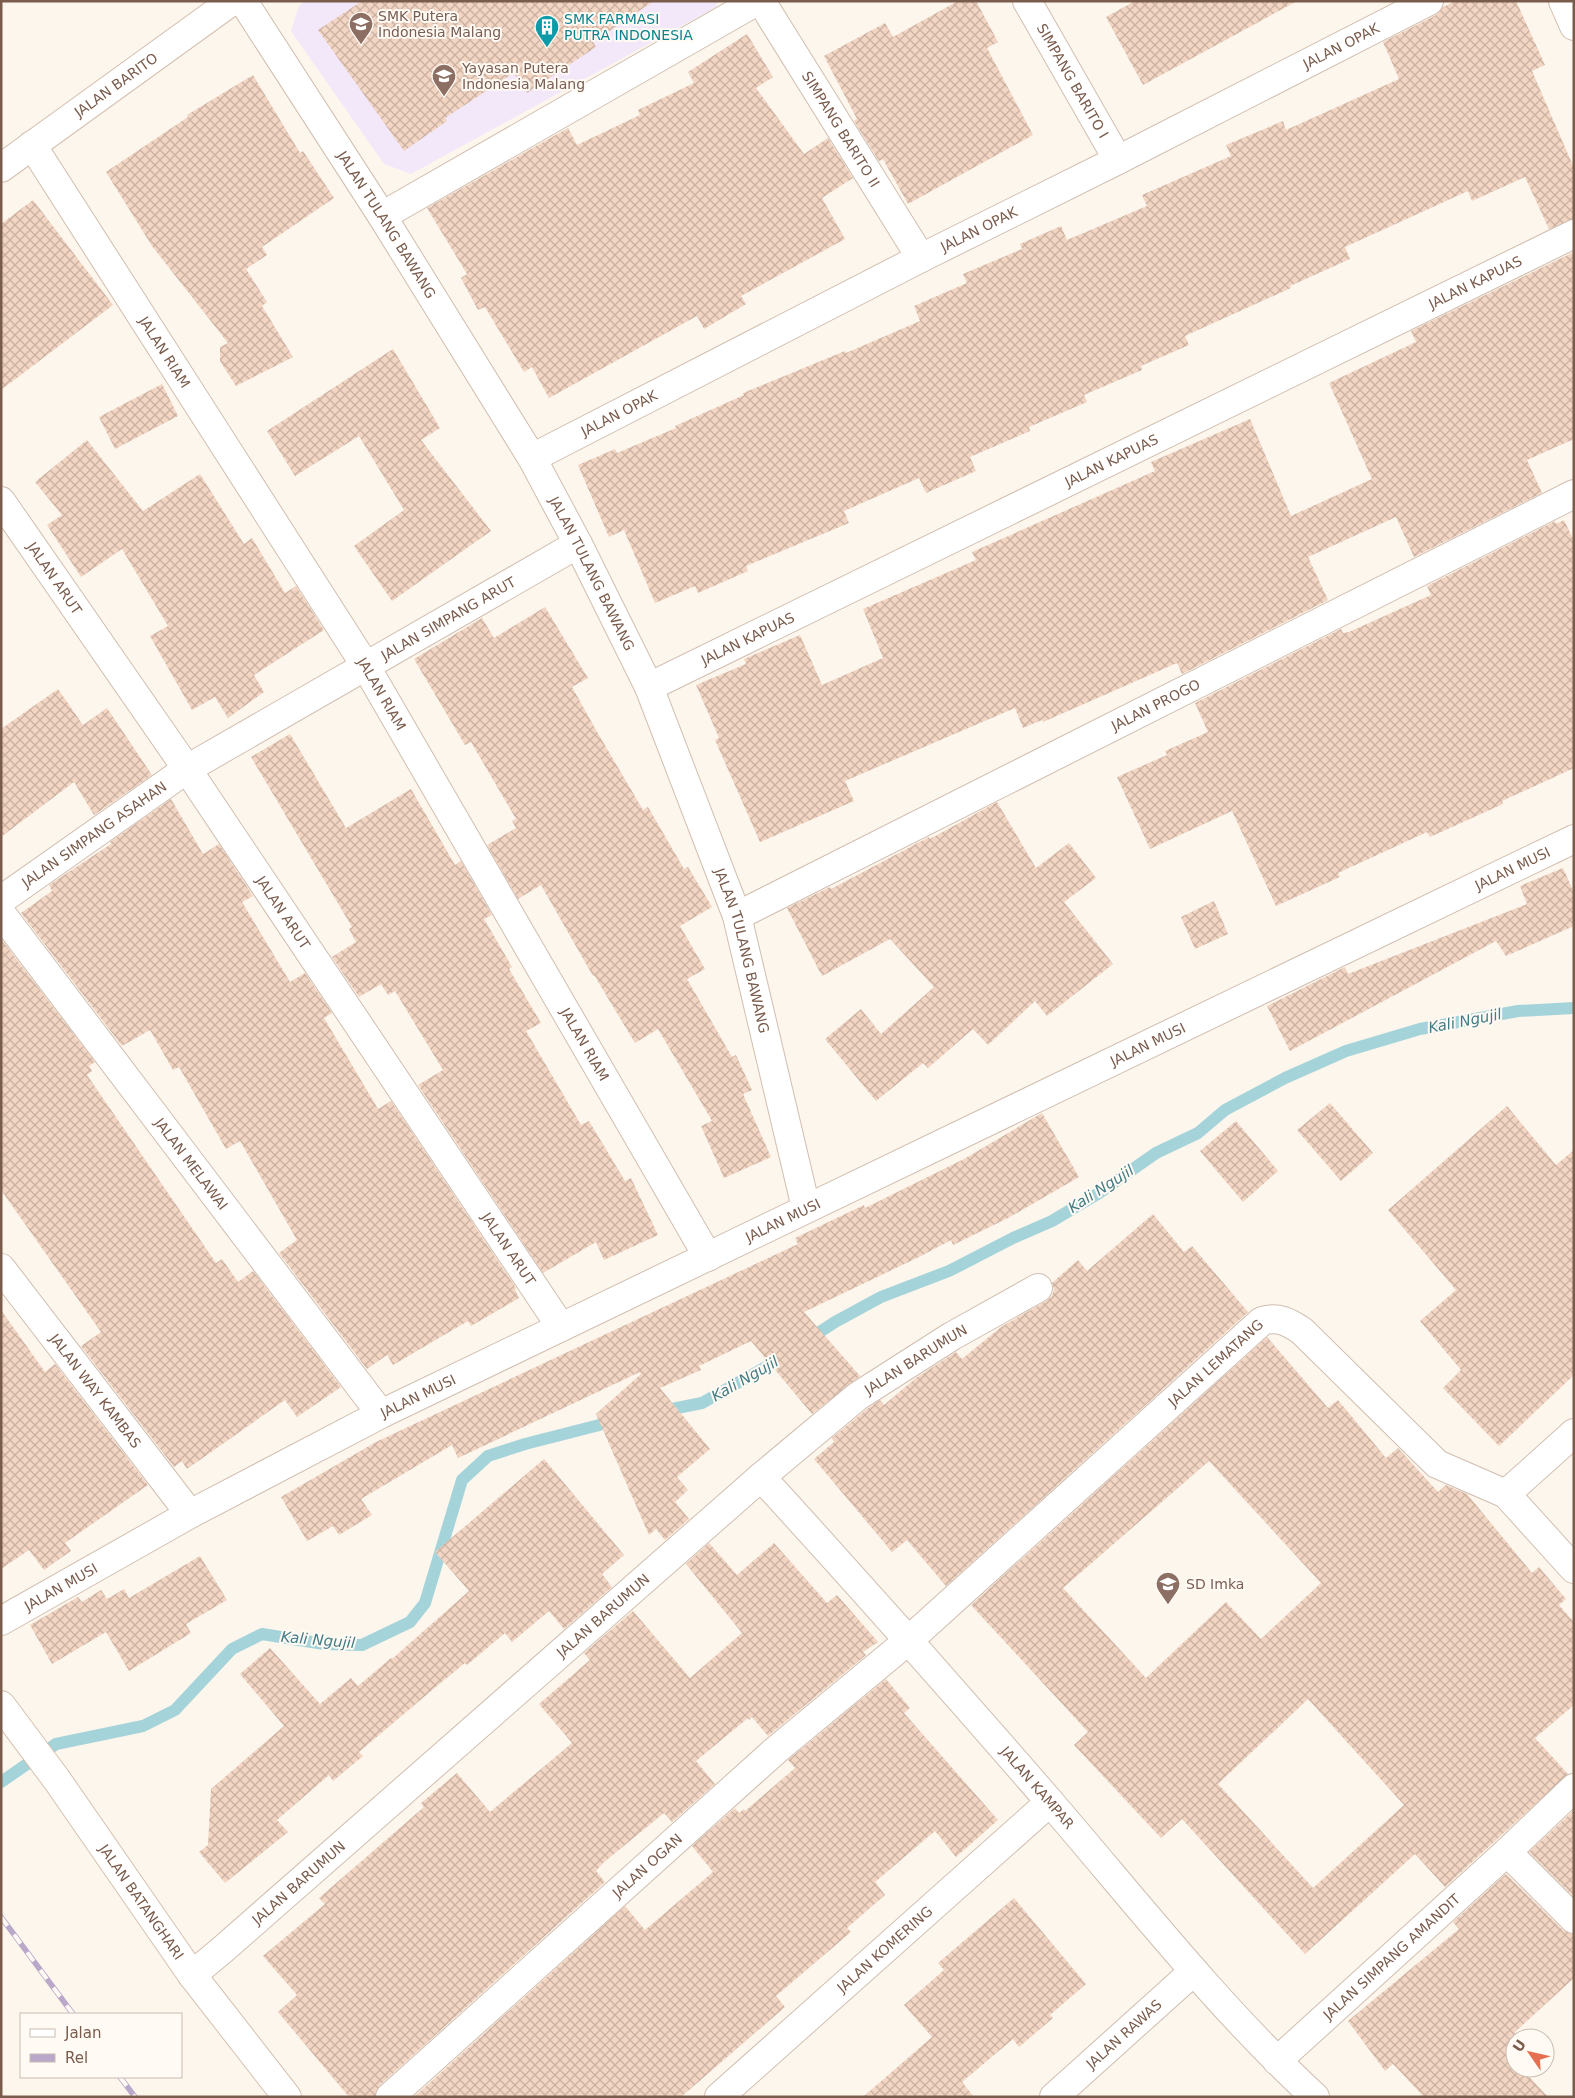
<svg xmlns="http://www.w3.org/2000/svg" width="1575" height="2098" viewBox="0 0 1575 2098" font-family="'DejaVu Sans',sans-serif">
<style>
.education{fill:#f3e8fa}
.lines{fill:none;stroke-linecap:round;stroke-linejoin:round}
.stream{stroke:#a5d3da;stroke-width:12}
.building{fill:url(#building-cross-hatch);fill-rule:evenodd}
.street-casing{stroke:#d1beb0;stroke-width:30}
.secondary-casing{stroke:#d6c0b0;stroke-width:30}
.street{stroke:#fff;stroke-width:28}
.secondary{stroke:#fff;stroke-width:28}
.rail-casing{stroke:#b9a8c9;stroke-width:5.5}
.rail{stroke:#fffaf3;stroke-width:4;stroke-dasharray:11;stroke-linecap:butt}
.labels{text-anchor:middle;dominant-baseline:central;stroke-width:4;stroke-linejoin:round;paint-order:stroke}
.education-label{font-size:14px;fill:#785e54;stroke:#fffaf3;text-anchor:start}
.culture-label{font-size:14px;fill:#0d838f;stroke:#fffaf3;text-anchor:start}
.street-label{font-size:14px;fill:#7a5c4d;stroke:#fffaf3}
.water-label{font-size:15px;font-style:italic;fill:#437c86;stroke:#fffaf3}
</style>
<defs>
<pattern id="building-cross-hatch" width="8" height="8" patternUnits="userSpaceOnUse" patternTransform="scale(1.25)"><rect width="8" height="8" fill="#f3d5c3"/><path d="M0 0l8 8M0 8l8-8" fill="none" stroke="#cab0a1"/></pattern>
</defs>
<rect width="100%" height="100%" fill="#fdf6ec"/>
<!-- education -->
<path class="education" d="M305,1H718L716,7L411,174L384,164L291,31L299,6Z"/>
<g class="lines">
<!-- stream -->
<g class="stream">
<path d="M806,1341L835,1322L881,1297L949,1271L1013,1238L1052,1221L1099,1193L1156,1153L1198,1133L1225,1110L1285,1078L1346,1051L1420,1029L1518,1011L1574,1008"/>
<path d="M662,1411L702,1403L784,1357"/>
<path d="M1,1782L56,1744L143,1726L175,1710L232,1649L262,1634L324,1644L362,1645L410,1622L425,1603L462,1480L488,1456L525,1444L615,1421"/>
</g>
</g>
<!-- building -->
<g class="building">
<path d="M362,1H654L593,42L596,47L527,93L514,73L445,118L447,121L404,151L318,30Z"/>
<path d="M958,1H976L998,42L987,48L1033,135L908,204L883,159L879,161L854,121L857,119L824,56L885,23L893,37Z"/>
<path d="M1135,1H1297L1143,85L1106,17Z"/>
<path d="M1456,1H1516L1545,65L1532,71L1574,168V219L1549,229L1525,177L1472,201L1468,191L1345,247L1350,259L1290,286L1291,288L1185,336L1189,345L1141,366L1142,370L1084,395L1087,402L1029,427L1030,431L970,457L976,471L926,493L919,478L844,511L849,523L746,566L748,571L698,593L695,586L655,603L624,530L609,537L578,465L615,449L617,453L676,428L675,426L744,395L743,393L845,351L846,353L920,321L914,306L967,283L963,274L1022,249L1020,244L1061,226L1067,240L1147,206L1142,195L1231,156L1226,145L1283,121L1286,130L1399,79L1383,42L1436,15L1443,7Z"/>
<path d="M747,34L773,77L756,88L804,154L828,138L853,178L822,198L845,239L741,296L746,304L704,329L697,316L549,398L532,367L524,372L485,307L478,310L461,278L467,274L427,208L568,128L577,145L640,115L638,110L694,83L688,72Z"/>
<path d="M253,75L300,153L303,151L334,198L262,247L267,255L246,269L267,302L262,306L293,357L236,386L220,361V347L228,343L152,246L106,172L188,117L187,115Z"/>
<path d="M33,200L113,305L1,390V224Z"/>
<path d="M1574,252V439L1527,460L1542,493L1414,557L1396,517L1308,557L1328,600L1182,674L1177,663L1043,722L1042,720L1023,728L1015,708L845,781L854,801L760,842L715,740L719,738L696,685L746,664L744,659L800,635L822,685L883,658L863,609L976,560L972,552L1155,471L1151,462L1250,419L1291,516L1372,479L1329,383L1416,342L1411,331Z"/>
<path d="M393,349L440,428L421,440L491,531L392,601L354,546L404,510L359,436L295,476L267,431Z"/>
<path d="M162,384L178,416L115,449L99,417Z"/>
<path d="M87,440L143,511L200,474L244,544L252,538L285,593L296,586L324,630L254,675L264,692L228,718L215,697L192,710L150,636L168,626L122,549L81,577L47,525L62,515L35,482Z"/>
<path d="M1564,520L1574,541V768L1502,801L1503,804L1430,837L1427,832L1338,873L1340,877L1276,906L1232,811L1150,849L1117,777L1167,755L1165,751L1208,732L1195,703L1341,629L1343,633L1349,632L1431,595L1427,586L1555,521L1556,524Z"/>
<path d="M545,607L588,678L572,687L596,730L643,810L648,807L684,869L688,867L712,907L680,926L705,969L687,979L732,1057L736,1055L752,1090L743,1094L771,1157L724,1178L701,1126L712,1121L658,1029L635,1043L594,975L593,976L541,885L518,899L487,845L516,828L512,821L516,819L471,742L465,745L414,659L482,618L494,638Z"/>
<path d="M58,689L83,725L107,708L152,775L94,815L74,782L1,837V729Z"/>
<path d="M290,734L346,828L411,789L455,865L461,861L492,915L484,919L512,967L509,969L541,1023L526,1031L581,1125L589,1121L625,1181L631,1178L658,1235L604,1260L596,1242L543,1273L418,1085L443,1070L395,991L388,995L381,984L359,997L332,957L356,942L349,929L352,927L251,757Z"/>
<path d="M171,799L203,854L219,844L253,896L242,902L290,982L305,973L332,1013L324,1018L378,1109L391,1101L516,1288L515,1290L519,1298L471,1326L468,1321L393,1365L387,1355L367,1369L279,1253L297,1240L240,1141L226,1149L179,1067L173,1070L150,1030L122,1046L21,913L52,891L49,885L111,844L110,842Z"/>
<path d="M997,802L1036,868L1069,843L1096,878L1064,902L1113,964L1047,1016L1035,1001L988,1045L973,1029L928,1068L923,1063L876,1101L825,1039L861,1009L881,1034L934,987L890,939L822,976L787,908L830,887L831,889L929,837L930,839Z"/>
<path d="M1563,868L1574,893V926L1506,956L1496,941L1290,1051L1267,1006L1345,967L1348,974L1527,904L1520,886Z"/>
<path d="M1214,901L1228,934L1195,949L1181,917Z"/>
<path d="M1,939L95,1062L89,1066L92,1071L87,1075L216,1263L222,1259L238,1282L253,1271L341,1387L297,1417L285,1400L187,1469L182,1461L174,1467L81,1346L101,1332L1,1190Z"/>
<path d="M1330,1103L1373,1153L1341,1181L1297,1130Z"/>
<path d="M1507,1106L1556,1165L1574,1150V1375L1499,1446L1443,1388L1461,1370L1420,1321L1456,1290L1388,1210Z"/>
<path d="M1042,1113L1079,1177L1008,1218L953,1245L951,1240L919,1257L804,1312L860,1376L812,1414L751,1341L699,1366L701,1370L660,1388L710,1449L677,1477L688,1490L675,1502L689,1519L665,1540L656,1529L649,1535L596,1414L641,1374L640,1372L458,1458L452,1445L361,1499L372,1515L339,1535L333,1526L307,1541L281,1497L376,1442L798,1244L795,1238L864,1205L865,1208L964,1159Z"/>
<path d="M1236,1121L1278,1171L1243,1202L1200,1151Z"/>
<path d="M1153,1214L1184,1252L1192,1246L1248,1312L946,1586L907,1540L892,1552L814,1459L834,1442L832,1438L867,1409L880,1400L884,1405L916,1378L956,1352L962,1359L1001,1327L1046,1301L1052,1296L1054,1289L1052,1283L1078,1260L1087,1271Z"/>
<path d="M1,1310L45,1372L55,1364L148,1485L65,1543L71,1551L44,1570L29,1550L1,1569Z"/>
<path d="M1267,1337L1328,1408L1338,1400L1386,1458L1398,1448L1438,1492L1446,1485L1467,1494L1532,1573L1539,1567L1566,1599L1559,1605L1574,1622V1705L1535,1738L1568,1774L1445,1887L1415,1854L1305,1954L1182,1819L1161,1838L1074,1745L1088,1732L971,1605ZM1209,1461L1321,1583L1261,1639L1226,1602L1146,1678L1063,1588ZM1308,1699L1404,1805L1313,1888L1218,1784Z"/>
<path d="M544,1459L624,1555L602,1574L612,1587L564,1629L549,1611L512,1642L505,1633L467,1665L465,1663L431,1691L359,1752L363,1756L333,1781L329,1775L277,1820L288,1832L225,1883L199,1852L208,1845L211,1789L284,1726L240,1674L270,1648L320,1704L351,1678L358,1686L391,1658L392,1659L469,1591L435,1552Z"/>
<path d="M709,1543L737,1575L774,1543L827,1603L837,1595L878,1642L863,1652L866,1655L768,1736L752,1717L749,1720L748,1718L696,1761L715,1784L672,1822L664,1813L603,1863L596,1871L605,1882L380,2085L375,2097H349L278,2012L297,1995L263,1956L325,1904L319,1898L424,1807L421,1803L457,1773L490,1812L572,1743L539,1704L590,1660L584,1653L633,1611L690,1678L742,1633L686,1564Z"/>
<path d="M200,1556L227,1600L186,1624L191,1633L129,1671L106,1632L52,1664L30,1625L78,1597L82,1602L101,1590L107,1599L124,1589L129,1598Z"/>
<path d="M886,1679L910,1708L904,1713L998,1820L956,1857L935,1831L875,1882L885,1895L847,1928L851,1932L776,1996L785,2007L681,2097H414L625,1906L645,1930L713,1872L692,1846L735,1808L739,1813L744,1809L745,1811L795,1768L788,1760Z"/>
<path d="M1574,1810V1897L1529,1852Z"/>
<path d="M1506,1874L1563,1930L1574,1934V1978L1515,2032V2068H1521L1548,2097H1424L1393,2064L1385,2071L1348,2021L1459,1929L1453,1922Z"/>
<path d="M1014,1898L1086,1984L1050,2015L1053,2018L1019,2047L1013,2039L962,2082L974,2097H863L932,2037L904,2005L944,1970L938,1963Z"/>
</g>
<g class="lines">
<defs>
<g id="street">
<path id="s1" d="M243,1L382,216L532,458L578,544L649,687L737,916L806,1208"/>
<path id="s2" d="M761,1L921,258"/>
<path id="s3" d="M1027,1L1118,160"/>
<path d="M1563,1L1574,26"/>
<path id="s4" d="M32,145L365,665L708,1257"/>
<path d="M382,216L757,1"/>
<path id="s5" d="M532,458L921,258L1118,160L1429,1"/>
<path id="s6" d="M1,501L187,769L561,1327"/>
<path id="s7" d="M649,687L1574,234"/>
<path id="s8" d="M1,900L187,769L578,544"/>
<path id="s9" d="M1,913L381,1414"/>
<path id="s10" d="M737,916L1574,494"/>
<path id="s11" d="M1,1268L190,1514"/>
<path id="s12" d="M761,1477C859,1584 955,1692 1050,1802C1136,1902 1218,2007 1315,2097"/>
<path d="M1506,1494L1574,1433"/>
<path id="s13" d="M1,1621L190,1514L381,1414L1574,839"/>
<path d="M1507,1852L1574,1919"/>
<path id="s14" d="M192,1975L221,1951L761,1477L858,1396L952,1336L1038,1288"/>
<path id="s15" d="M1277,2061L1507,1852L1574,1788"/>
<path id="s16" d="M390,2097L776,1750L909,1640L1262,1321C1278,1316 1289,1322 1302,1331L1437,1464L1506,1494L1574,1569"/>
<path id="s17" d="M719,2097L1050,1802"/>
<path id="s18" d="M1054,2097L1194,1971"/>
</g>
<g id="secondary">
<path id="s19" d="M1,168L232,1"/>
<path id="s20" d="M1,1705L57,1780L192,1975L287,2097"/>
</g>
</defs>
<!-- street casing -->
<use href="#street" class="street-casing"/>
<!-- secondary casing -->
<use href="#secondary" class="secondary-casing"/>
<!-- street -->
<use href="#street" class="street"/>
<!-- secondary -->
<use href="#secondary" class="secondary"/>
<defs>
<g id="rail">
<path d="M1,1917L73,2014"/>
<path d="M120,2077L135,2097"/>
</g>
</defs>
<!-- rail casing -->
<use href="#rail" class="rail-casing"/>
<!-- rail -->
<use href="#rail" class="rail"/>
</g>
<!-- icons -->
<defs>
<symbol id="school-pin" viewBox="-11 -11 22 30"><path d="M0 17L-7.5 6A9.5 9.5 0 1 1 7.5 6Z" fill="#8d6e63" stroke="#fffaf3"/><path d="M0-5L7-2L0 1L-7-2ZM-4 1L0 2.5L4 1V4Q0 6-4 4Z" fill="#fff"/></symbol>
<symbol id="building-pin" viewBox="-11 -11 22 30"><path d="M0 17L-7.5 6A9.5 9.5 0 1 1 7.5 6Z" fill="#0f9aa8" stroke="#fffaf3"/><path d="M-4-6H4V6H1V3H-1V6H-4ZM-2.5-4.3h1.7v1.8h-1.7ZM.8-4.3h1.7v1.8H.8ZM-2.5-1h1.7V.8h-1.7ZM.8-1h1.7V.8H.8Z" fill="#fff"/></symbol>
</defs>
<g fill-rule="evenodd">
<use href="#school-pin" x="347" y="10" width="28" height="38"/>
<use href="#building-pin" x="533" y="13" width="28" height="38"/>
<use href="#school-pin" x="430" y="62" width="28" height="38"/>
<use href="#school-pin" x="1154" y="1570" width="28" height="38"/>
</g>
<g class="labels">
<!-- education labels -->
<g class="education-label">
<text x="378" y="16">SMK Putera<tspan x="378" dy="16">Indonesia Malang</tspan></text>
<text x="462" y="68">Yayasan Putera<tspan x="462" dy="16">Indonesia Malang</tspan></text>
<text x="1186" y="1584">SD Imka</text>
</g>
<!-- culture labels -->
<g class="culture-label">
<text x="564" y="19">SMK FARMASI<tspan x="564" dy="16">PUTRA INDONESIA</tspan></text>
</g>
<!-- street labels -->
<g class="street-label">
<text stroke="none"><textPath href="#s5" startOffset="908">JALAN OPAK</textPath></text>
<text stroke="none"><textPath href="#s3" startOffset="92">SIMPANG BARITO I</textPath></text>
<text stroke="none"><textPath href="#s19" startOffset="142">JALAN BARITO</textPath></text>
<text stroke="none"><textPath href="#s2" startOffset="151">SIMPANG BARITO II</textPath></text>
<text stroke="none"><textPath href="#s1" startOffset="266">JALAN TULANG BAWANG</textPath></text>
<text stroke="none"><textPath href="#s5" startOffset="502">JALAN OPAK</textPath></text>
<text stroke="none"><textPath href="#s7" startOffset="920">JALAN KAPUAS</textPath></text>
<text stroke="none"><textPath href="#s4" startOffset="246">JALAN RIAM</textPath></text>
<text stroke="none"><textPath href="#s5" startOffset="98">JALAN OPAK</textPath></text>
<text stroke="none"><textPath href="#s7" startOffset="515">JALAN KAPUAS</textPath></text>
<text stroke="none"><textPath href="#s1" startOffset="671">JALAN TULANG BAWANG</textPath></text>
<text stroke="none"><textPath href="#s6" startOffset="94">JALAN ARUT</textPath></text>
<text stroke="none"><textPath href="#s8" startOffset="529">JALAN SIMPANG ARUT</textPath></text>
<text stroke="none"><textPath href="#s7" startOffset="110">JALAN KAPUAS</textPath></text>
<text stroke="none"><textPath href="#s4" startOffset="651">JALAN RIAM</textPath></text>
<text stroke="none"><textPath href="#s10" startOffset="469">JALAN PROGO</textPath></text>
<text stroke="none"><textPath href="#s8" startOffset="114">JALAN SIMPANG ASAHAN</textPath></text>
<text stroke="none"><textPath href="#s13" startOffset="1689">JALAN MUSI</textPath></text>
<text stroke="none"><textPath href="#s6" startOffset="499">JALAN ARUT</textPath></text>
<text stroke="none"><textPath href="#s1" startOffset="1078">JALAN TULANG BAWANG</textPath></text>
<text stroke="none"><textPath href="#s4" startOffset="1056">JALAN RIAM</textPath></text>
<text stroke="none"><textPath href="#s13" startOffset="1284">JALAN MUSI</textPath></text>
<text stroke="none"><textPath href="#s9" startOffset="315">JALAN MELAWAI</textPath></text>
<text stroke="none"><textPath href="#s13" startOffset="879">JALAN MUSI</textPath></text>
<text stroke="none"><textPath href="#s6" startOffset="904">JALAN ARUT</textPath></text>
<text stroke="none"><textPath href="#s14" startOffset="951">JALAN BARUMUN</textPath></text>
<text stroke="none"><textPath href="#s16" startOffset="1105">JALAN LEMATANG</textPath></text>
<text stroke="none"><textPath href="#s11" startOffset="155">JALAN WAY KAMBAS</textPath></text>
<text stroke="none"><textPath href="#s13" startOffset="474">JALAN MUSI</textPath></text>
<text stroke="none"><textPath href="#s13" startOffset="69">JALAN MUSI</textPath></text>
<text stroke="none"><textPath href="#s14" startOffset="546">JALAN BARUMUN</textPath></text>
<text stroke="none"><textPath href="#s12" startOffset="416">JALAN KAMPAR</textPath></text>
<text stroke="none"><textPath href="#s16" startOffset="346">JALAN OGAN</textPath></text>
<text stroke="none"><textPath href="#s14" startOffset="141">JALAN BARUMUN</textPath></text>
<text stroke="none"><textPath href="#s20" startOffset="242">JALAN BATANGHARI</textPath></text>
<text stroke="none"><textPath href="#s17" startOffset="222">JALAN KOMERING</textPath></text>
<text stroke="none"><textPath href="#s15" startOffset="155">JALAN SIMPANG AMANDIT</textPath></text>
<text stroke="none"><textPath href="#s18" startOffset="94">JALAN RAWAS</textPath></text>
</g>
<!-- water labels -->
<g class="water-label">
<text transform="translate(1465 1021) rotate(-11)">Kali Ngujil</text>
<text transform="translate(1101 1189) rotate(-33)">Kali Ngujil</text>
<text transform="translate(745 1379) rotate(-30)">Kali Ngujil</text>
<text transform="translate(318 1640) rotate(5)">Kali Ngujil</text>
</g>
</g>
<!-- border -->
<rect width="1575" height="2098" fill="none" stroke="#7a5c4d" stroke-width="5"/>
<!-- legend -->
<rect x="20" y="2013" width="162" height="65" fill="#fffaf3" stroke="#cabbb1"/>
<rect x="30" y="2029" width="25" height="8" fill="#ffffff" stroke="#cabbb1"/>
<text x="65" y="2038" font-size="15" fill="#7a5c4d">Jalan</text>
<rect x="30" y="2054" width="25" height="8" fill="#b9a8c9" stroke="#cabbb1"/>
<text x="65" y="2063" font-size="15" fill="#7a5c4d">Rel</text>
<!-- north arrow -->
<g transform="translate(1530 2053) rotate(304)"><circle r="24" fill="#fffaf3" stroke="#cabbb1"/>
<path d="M0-4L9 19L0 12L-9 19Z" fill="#e76f51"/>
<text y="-8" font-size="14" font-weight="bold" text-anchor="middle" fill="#7a5c4d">U</text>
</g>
</svg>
